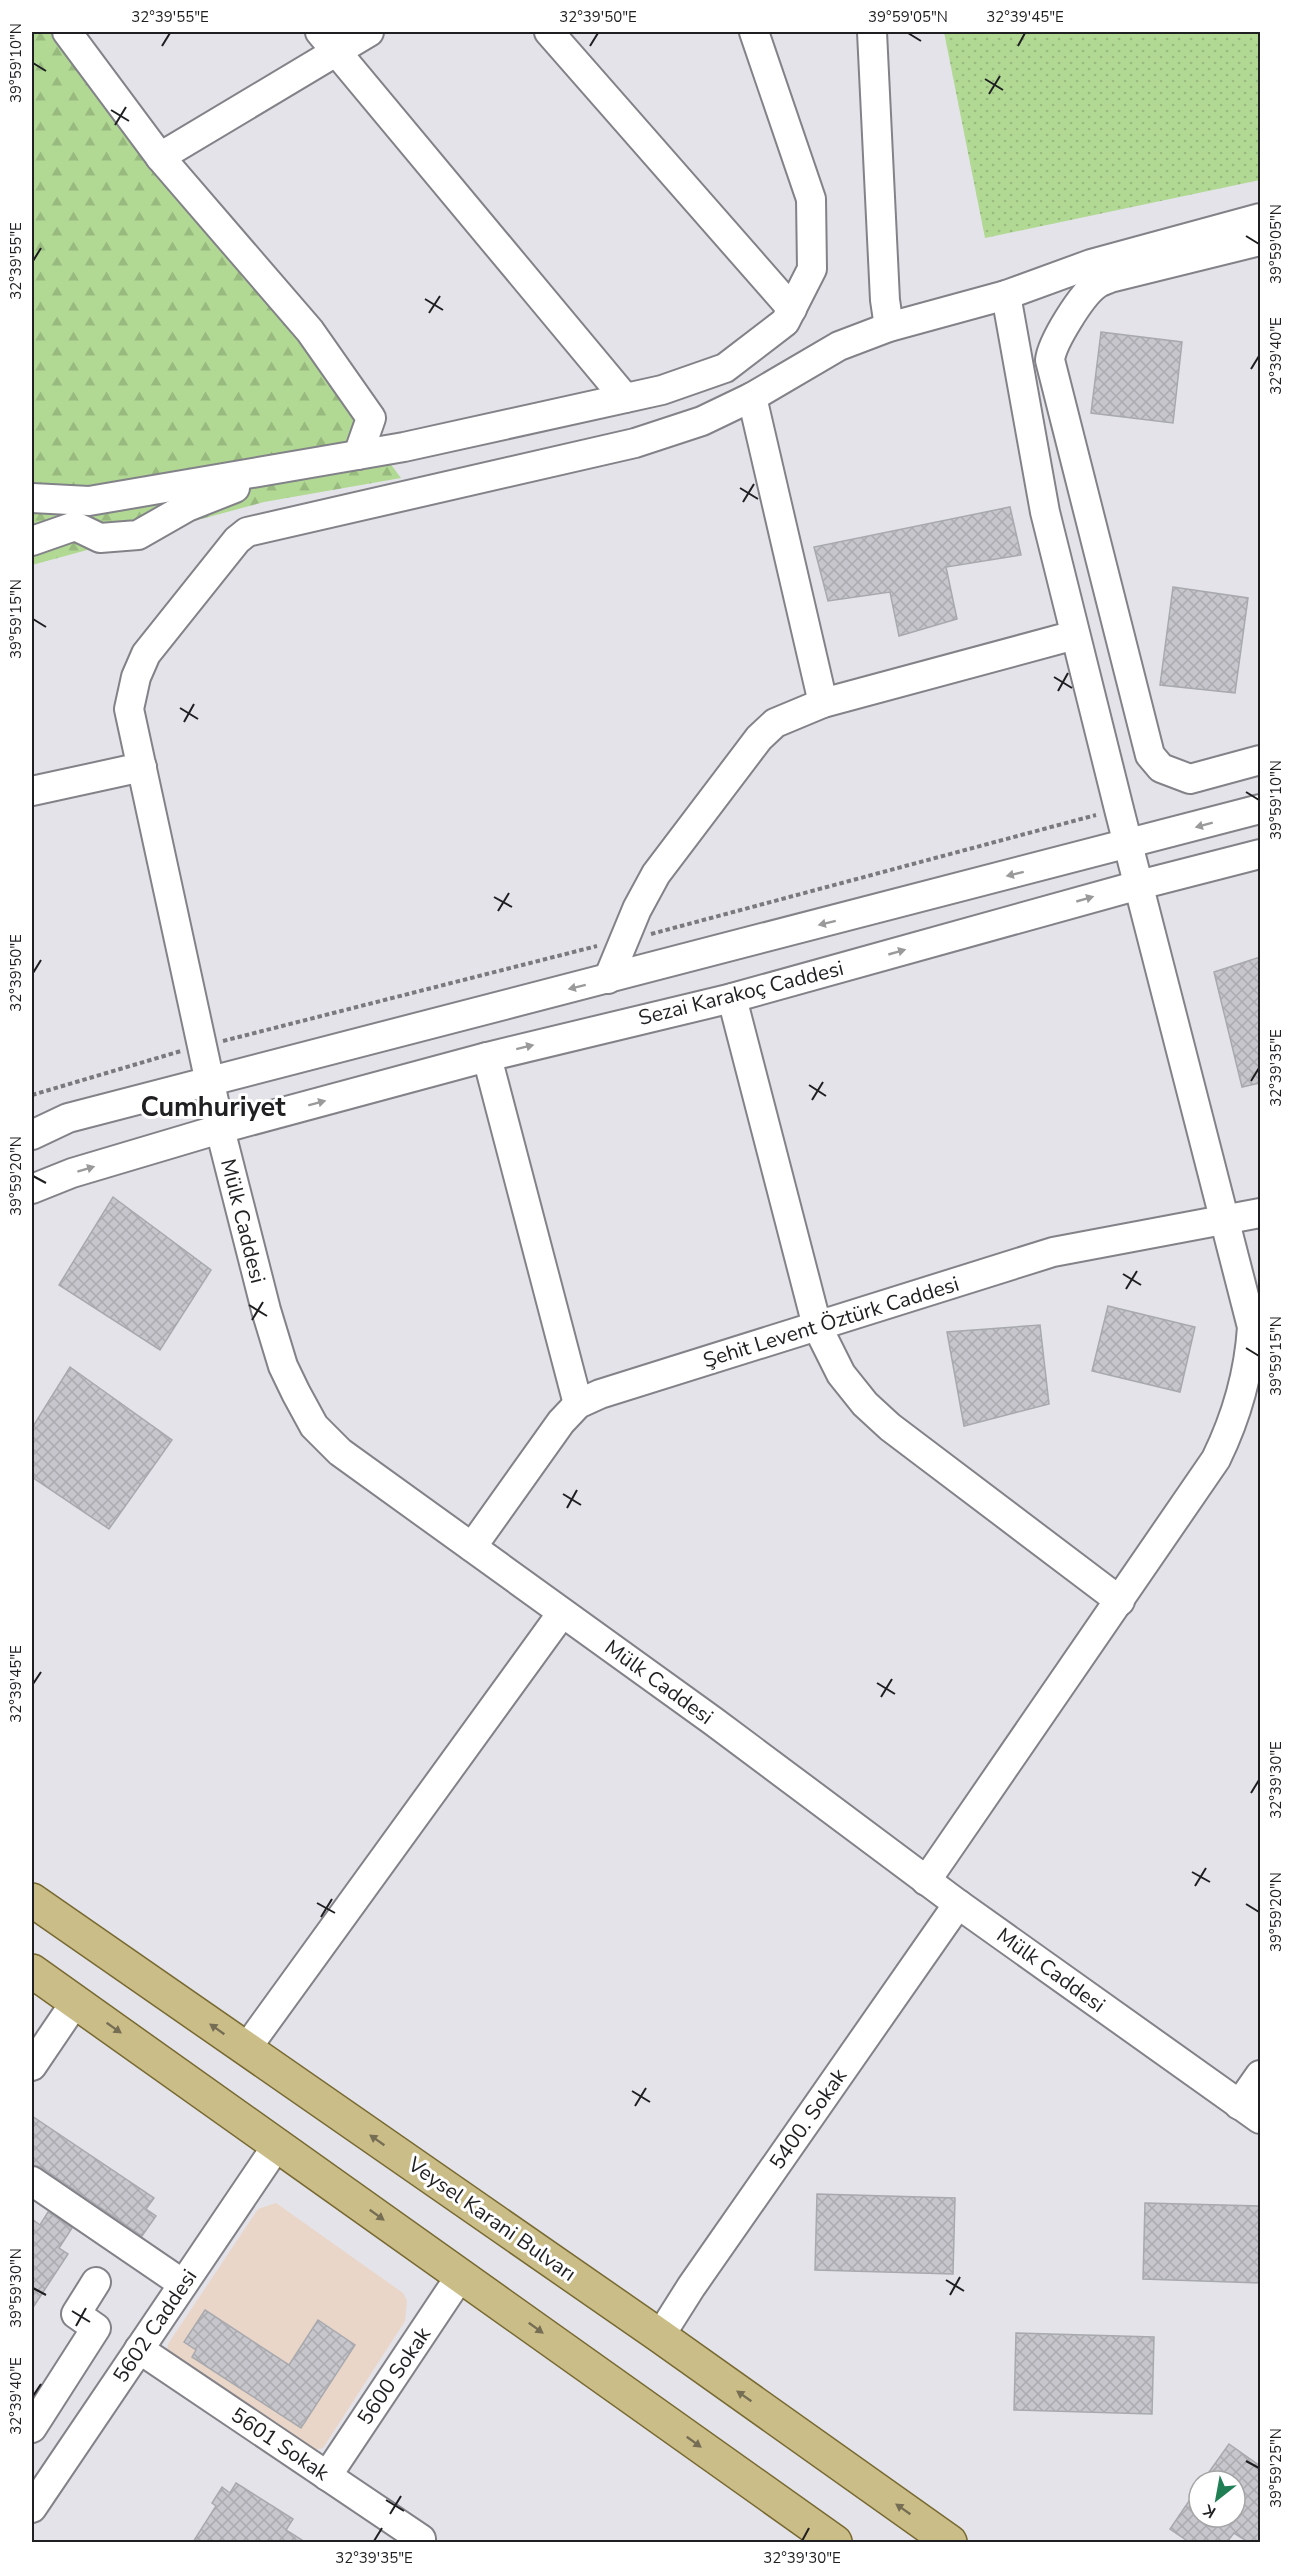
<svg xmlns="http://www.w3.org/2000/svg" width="1292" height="2574" viewBox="0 0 1292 2574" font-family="'Nunito Sans',sans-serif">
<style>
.education{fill:#ead6c8}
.grass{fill:url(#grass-dots)}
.forest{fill:url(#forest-firs)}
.building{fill:url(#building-cross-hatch);stroke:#a8a9ae;stroke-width:1.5}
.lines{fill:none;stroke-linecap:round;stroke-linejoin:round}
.minor-casing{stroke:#828288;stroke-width:32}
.major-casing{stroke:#786931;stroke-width:36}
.path{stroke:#7a7a7e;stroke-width:4;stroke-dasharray:4.5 3;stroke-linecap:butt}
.minor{stroke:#fff;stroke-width:28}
.major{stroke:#cbbd88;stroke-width:33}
.oneway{fill:#9a9a9b}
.oneway2{fill:#756e54}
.ticks{fill:none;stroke:#1f1f21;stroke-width:2}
.labels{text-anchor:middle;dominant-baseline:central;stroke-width:6;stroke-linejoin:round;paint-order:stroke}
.street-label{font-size:21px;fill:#1f1f21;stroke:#fff}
.district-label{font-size:27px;font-weight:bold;fill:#1f1f21;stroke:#fff}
.neatline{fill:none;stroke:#1f1f21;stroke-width:2}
.ticks-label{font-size:15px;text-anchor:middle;fill:#1f1f21}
</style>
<defs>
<pattern id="grass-dots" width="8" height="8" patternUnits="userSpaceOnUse" patternTransform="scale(1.5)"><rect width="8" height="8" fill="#b1d994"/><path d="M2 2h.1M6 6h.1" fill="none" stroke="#98ba7f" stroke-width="1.8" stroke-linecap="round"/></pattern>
<pattern id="forest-firs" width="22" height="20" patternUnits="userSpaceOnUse" patternTransform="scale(1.5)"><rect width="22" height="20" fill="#b1d994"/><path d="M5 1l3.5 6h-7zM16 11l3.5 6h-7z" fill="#98ba7f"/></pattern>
<pattern id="building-cross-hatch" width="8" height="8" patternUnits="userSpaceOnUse" patternTransform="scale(1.5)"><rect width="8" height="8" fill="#c6c6cc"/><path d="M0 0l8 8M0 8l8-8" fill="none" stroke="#aaaaaf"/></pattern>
</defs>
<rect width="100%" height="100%" fill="#e3e3e9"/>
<!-- education -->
<path class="education" d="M276,2203L403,2293L407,2301L405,2321L323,2448L306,2452L166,2359L168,2344L258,2209Z"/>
<!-- grass -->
<path class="grass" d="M944,32H1260V180L985,238Z"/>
<!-- forest -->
<path class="forest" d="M32,32H68L401,478L264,502L32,565Z"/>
<!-- building -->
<g class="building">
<path d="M1101,332L1182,342L1173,423L1091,413Z"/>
<path d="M1010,507L1021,555L946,567L957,619L899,636L890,592L828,601L814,547Z"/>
<path d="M1173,587L1248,598L1235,693L1160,685Z"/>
<path d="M1260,957V1083L1242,1087L1214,972Z"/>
<path d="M113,1197L211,1270L160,1350L59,1285Z"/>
<path d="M1108,1306L1195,1327L1180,1392L1092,1371Z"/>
<path d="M1040,1325L1049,1404L964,1426L947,1332Z"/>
<path d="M70,1367L172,1440L109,1529L32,1477V1428Z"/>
<path d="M32,2116L154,2198L146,2209L156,2216L142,2236L41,2167L32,2165Z"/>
<path d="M817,2194L955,2198L953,2274L815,2270Z"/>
<path d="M1145,2203L1260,2206V2283L1143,2279Z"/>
<path d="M48,2212L72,2228L59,2248L68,2254L32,2309V2219L40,2225Z"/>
<path d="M205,2310L289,2365L318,2320L355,2345L301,2428L192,2357L196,2350L184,2342Z"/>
<path d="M1016,2333L1154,2337L1152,2414L1014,2410Z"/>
<path d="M1229,2444L1260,2466V2542H1248L1234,2533L1227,2542H1189L1170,2529L1189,2501L1199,2508V2517H1235V2481H1222L1209,2472Z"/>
<path d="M236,2483L293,2519L286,2530L305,2542H193L216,2506L212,2503L222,2487L230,2493Z"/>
</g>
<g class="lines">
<defs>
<g id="minor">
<path d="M67,32L160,157L310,331L371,418L358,455"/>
<path d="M320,32L625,398"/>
<path d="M549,32L792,309"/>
<path d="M872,32L885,300L889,327"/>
<path d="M160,157L369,32"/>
<path d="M1260,218L1091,264L1006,295L889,327L839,346L752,397L702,421L635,443L247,532L237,540L146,654L136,677L129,709L220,1129L266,1310L283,1366L296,1393L314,1426L340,1452L713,1721L958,1904L1260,2119"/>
<path d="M1260,241L1110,278C1106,280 1101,281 1097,284C1082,294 1052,342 1050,360L1150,755L1161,768L1190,779L1260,760"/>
<path d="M752,397L823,703"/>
<path d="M32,498L89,501L404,447L662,390L725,368L785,322L812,269L811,199L754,32"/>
<path d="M32,541L75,526L100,538L138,535L187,507L235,488"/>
<path d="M32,791L142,767"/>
<path d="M608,979L637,909L656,874L759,738L775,723L823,703L1075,635"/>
<path d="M732,998L817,1326L841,1374L865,1404L890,1427L1120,1601"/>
<path d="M487,1057L578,1404"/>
<path d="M32,1135L68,1118L1260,809"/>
<path d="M32,1189L72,1173L220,1129L487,1057L732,998L1139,885L1260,854"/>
<path d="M472,1547L561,1422L578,1404L600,1394L1053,1252L1260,1213"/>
<path d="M926,1881L1216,1459C1237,1416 1249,1374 1252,1327L1120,813L1045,512L1006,295"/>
<path d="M246,2049L562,1613"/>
<path d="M32,2066L76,2001"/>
<path d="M1239,2105L1260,2075"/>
<path d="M32,2181L183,2284"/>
<path d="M660,2336L691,2287L958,1904"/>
<path d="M139,2349L421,2539"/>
<path d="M32,2428L96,2328L76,2314L96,2282"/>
<path d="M327,2476L461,2275"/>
<path d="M32,2508L278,2144"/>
</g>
<g id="major">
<path d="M32,1900L660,2336L950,2542"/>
<path d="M32,1971L835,2542"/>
</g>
</defs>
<!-- minor casing -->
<use href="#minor" class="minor-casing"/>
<!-- major casing -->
<use href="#major" class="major-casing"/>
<!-- path -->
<g class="path">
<path d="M651,934L1096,815"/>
<path d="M223,1041L597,946"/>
<path d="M32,1095L181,1051"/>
</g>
<!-- minor -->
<use href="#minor" class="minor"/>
<!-- major -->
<use href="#major" class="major"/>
</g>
<!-- one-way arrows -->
<defs><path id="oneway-solid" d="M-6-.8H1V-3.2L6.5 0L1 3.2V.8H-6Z" transform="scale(1.5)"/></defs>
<g class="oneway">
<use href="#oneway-solid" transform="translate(1204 825) rotate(165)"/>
<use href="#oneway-solid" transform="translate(1015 874) rotate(166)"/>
<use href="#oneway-solid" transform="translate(1085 899) rotate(-16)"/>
<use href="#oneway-solid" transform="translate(827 923) rotate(166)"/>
<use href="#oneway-solid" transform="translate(897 952) rotate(-16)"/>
<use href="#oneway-solid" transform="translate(577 987) rotate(166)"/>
<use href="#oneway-solid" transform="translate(525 1047) rotate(-14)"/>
<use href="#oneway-solid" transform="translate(317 1103) rotate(-15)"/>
<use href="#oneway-solid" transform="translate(86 1169) rotate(-17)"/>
</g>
<g class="oneway2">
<use href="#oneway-solid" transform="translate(114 2028) rotate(35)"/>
<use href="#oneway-solid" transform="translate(217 2029) rotate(-145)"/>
<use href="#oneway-solid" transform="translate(377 2140) rotate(-145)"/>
<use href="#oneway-solid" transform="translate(377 2215) rotate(36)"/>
<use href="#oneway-solid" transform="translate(536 2328) rotate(36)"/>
<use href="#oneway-solid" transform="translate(744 2396) rotate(-145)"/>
<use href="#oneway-solid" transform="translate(694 2442) rotate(36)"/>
<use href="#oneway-solid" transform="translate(903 2509) rotate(-145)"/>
</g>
<!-- ticks -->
<path class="ticks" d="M908,33L921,41M162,46L170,33M590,46L598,33M1018,46L1025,33M33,63L46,71M985,79L1003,90M989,94L1000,76M111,110L129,121M115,125L126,107M1246,236L1259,244M33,261L41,248M425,299L443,310M429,313L440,296M1251,369L1259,356M740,488L758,499M743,502L754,484M33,619L46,627M1054,677L1072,688M1058,691L1068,673M180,708L198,719M184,722L194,704M1246,792L1259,800M494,897L512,907M498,911L509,893M33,973L41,960M1251,1081L1259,1068M809,1085L826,1096M812,1100L823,1082M33,1176L46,1183M1123,1274L1141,1285M1126,1289L1137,1271M249,1305L267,1316M252,1320L263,1302M1246,1348L1259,1356M563,1494L581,1505M567,1508L577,1490M877,1683L895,1694M33,1684L41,1672M881,1697L892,1679M1251,1793L1259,1780M1192,1872L1210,1882M1195,1886L1206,1868M317,1903L335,1913M1246,1904L1259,1912M321,1917L332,1899M632,2091L650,2102M635,2106L646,2088M946,2280L964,2291M33,2288L46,2295M950,2295L960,2277M72,2311L90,2322M76,2326L86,2308M33,2396L41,2384M1246,2461L1259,2468M386,2500L404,2511M390,2514L401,2496M374,2541L382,2528M802,2541L809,2528"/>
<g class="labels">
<!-- street labels -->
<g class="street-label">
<text transform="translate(741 993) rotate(-14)">Sezai Karakoç Caddesi</text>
<text transform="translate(243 1221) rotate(76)">Mülk Caddesi</text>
<text transform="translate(831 1322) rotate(-17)">Şehit Levent Öztürk Caddesi</text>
<text transform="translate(659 1682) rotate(36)">Mülk Caddesi</text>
<text transform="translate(1051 1970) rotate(36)">Mülk Caddesi</text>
<text transform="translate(808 2119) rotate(-55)">5400. Sokak</text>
<text transform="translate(492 2219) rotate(35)">Veysel Karani Bulvarı</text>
<text transform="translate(155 2326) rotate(-56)">5602 Caddesi</text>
<text transform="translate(394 2376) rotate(-56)">5600 Sokak</text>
<text transform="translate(280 2444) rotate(34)">5601 Sokak</text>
</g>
<!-- district labels -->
<g class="district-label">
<text x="213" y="1107">Cumhuriyet</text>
</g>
</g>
<!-- border -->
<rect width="1292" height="2574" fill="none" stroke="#ffffff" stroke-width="66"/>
<!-- north arrow -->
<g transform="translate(1217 2499) rotate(211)"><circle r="28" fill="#ffffff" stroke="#a5a5a6" stroke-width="1.5"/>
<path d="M0-4.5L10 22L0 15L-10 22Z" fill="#207e55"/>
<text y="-9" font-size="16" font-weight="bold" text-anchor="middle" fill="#1f1f21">K</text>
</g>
<rect x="33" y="33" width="1226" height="2508" class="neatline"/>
<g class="ticks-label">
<text x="170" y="22">32°39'55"E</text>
<text x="598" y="22">32°39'50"E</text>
<text x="908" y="22">39°59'05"N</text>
<text x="1025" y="22">32°39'45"E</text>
<text transform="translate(16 63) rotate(-90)" y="5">39°59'10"N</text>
<text transform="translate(1276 244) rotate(-90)" y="5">39°59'05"N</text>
<text transform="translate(16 261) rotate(-90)" y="5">32°39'55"E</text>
<text transform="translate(1276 356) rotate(-90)" y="5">32°39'40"E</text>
<text transform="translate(16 619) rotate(-90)" y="5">39°59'15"N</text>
<text transform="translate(1276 800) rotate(-90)" y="5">39°59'10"N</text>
<text transform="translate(16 973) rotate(-90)" y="5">32°39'50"E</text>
<text transform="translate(1276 1068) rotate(-90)" y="5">32°39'35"E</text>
<text transform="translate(16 1176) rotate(-90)" y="5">39°59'20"N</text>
<text transform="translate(1276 1356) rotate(-90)" y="5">39°59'15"N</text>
<text transform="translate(16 1684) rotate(-90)" y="5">32°39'45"E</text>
<text transform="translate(1276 1780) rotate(-90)" y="5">32°39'30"E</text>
<text transform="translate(1276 1912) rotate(-90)" y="5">39°59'20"N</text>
<text transform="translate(16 2288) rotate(-90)" y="5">39°59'30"N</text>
<text transform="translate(16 2396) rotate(-90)" y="5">32°39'40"E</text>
<text transform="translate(1276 2468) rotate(-90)" y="5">39°59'25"N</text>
<text x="374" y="2563">32°39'35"E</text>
<text x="802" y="2563">32°39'30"E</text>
</g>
</svg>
